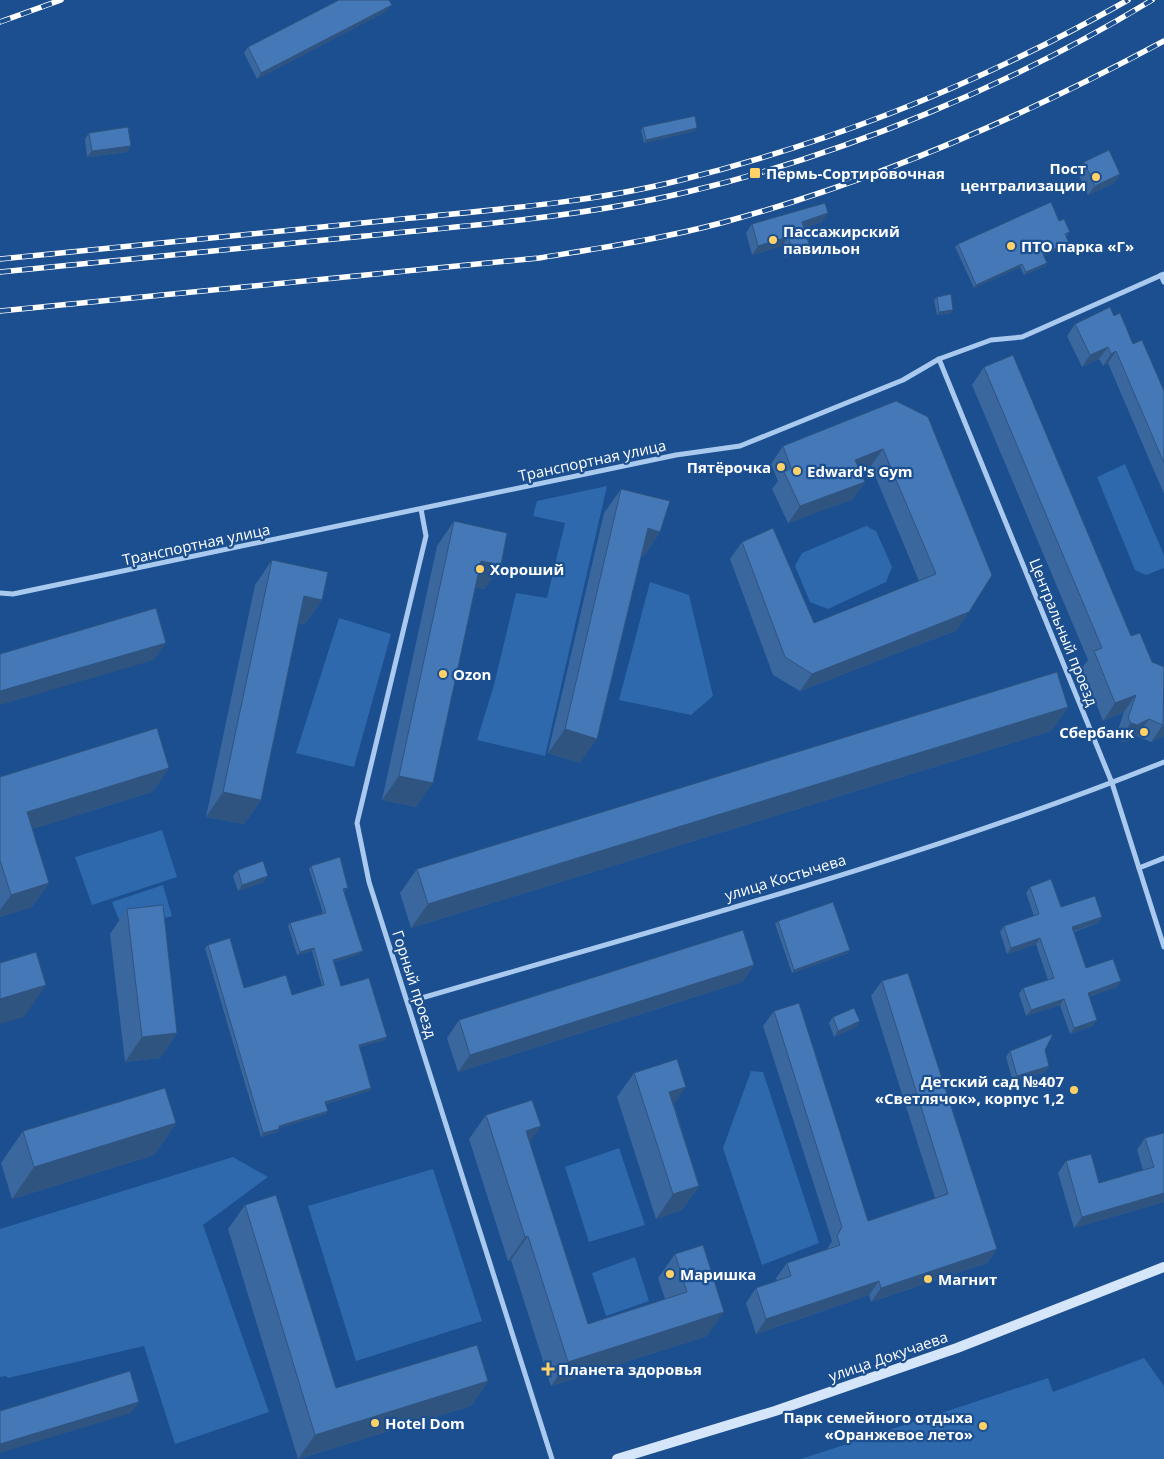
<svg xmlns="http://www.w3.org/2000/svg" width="1164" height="1459" viewBox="0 0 1164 1459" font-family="'Open Sans',sans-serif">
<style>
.green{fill:#2e69ad}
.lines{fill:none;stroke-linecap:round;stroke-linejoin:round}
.minor{stroke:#a9c9ee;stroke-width:5}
.secondary{stroke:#d6e6fa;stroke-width:10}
.rail-casing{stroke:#fff;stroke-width:5.5}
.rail{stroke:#1b4f8f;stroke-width:4;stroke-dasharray:11;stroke-linecap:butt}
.wall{fill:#3a679d}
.shaded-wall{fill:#305480}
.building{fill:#4478b7;stroke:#305480}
.poi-dot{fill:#ffd166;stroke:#1b4f8f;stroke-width:2}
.labels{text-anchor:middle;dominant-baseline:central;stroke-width:4.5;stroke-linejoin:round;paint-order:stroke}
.poi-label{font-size:15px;font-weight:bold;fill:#fff;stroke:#1b4f8f;text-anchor:start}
.street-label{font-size:15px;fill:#fff;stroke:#1b4f8f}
</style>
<rect width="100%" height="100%" fill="#1b4f8f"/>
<!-- green -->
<g class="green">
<path d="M1125,464L1164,555V568L1146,575L1135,570L1097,477Z"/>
<path d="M607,486L545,756L477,740L494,685L516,593L547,598L565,523L533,516L537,501Z"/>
<path d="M866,526L876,531L892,567L886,582L828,609L810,602L795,566L802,553Z"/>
<path d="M650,582L689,595L713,696L691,715L619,700Z"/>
<path d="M339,618L391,634L354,767L296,753Z"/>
<path d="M162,830L177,877L92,905L75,857Z"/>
<path d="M163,885L172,916L123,930L112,902Z"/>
<path d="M751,1071L763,1072L819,1243L762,1265L723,1148Z"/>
<path d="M619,1148L645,1225L589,1242L565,1167Z"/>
<path d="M233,1157L268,1177L203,1225L269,1412L175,1444L144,1346L8,1378L6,1376L0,1377V1229Z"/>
<path d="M433,1169L482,1321L356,1361L308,1206Z"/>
<path d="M635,1257L649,1301L606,1316L592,1273Z"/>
<path d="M1144,1358L1164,1386V1459H801L1048,1378L1053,1392Z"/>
</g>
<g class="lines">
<!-- minor -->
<g class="minor">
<path d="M1161,275L1164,282"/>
<path d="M939,359L1112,783L1164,947"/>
<path d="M421,509L426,536L357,823L369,882L552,1459"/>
<path d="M0,593L13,594L676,455L740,446L903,380L939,359L991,340L1022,337L1164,274"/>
<path d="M1139,868L1164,858"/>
<path d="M408,1002C660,928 920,860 1164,762"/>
</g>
<!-- secondary -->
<path class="secondary" d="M617,1459L775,1411L957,1348L1164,1267"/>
<defs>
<g id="rail">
<path d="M0,22L61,0"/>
<path d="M0,259C131,246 261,233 392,220C487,210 584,204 677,181C835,142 987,80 1128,0"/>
<path d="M0,272C122,260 243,248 365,236C472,225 582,217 687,192C844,155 1014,84 1152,0"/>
<path d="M0,311L539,258C600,248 661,239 721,223C876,181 1023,117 1164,41"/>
</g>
</defs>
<!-- rail casing -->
<use href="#rail" class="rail-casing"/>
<!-- rail -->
<use href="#rail" class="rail"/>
</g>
<!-- wall -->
<g class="wall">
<path d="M387,11L257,79L244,53L248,47Z"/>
<path d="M643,127L695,131L644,143L641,130Z"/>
<path d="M89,133L127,152L87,157L85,139Z"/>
<path d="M1084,162L1120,174L1114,183L1088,195L1077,171Z"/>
<path d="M1059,221L1068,235L1066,236L1067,246L1044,256L1047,263L1045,266L1024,275L1020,267L974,288L955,247L958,244Z"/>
<path d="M822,222L804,228L809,244L802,253L785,257L782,246L752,255L746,233L752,224Z"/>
<path d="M937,297L951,313L937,315L934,300Z"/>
<path d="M1114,316L1164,391V494L1108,363L1103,366L1099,359L1082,367L1067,336L1075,324Z"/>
<path d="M984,367L1131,636L1152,662L1164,667V736L1151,742L1137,736L1125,742L1119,740L1116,736L1124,712L1103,721L1082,668L1088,660L972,385Z"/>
<path d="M896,401L957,630L800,691L773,675L730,559L742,542L814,623L919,581L871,466L859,470L853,499L788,523L772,489L778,481L771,464L783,446Z"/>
<path d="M621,489L660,532L644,556H641L580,763L548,753L604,513Z"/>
<path d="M454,521L501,565L484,589L475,587L416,807L382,800L437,546Z"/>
<path d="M272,560L322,600L305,624L298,623L261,800L244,824L206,817L255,585Z"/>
<path d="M1068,707L1051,731L411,928L400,893L417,869Z"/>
<path d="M169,768L152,792L32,829L49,883L32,907L0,917V777Z"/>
<path d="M311,866L346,891H344L360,954L334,962L341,986L385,1040L359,1047L371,1088L369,1091L326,1104V1114L279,1128L277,1132L261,1137L205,948L208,945L244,988L292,995L322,986L312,951L297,955L288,926L290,923L323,913L309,869Z"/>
<path d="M238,870L264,882L238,891L233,876Z"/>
<path d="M1030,887L1061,907L1102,917L1098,923L1074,932L1086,968L1121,981L1117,987L1089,997L1093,1026L1070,1034L1060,1005L1026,1016L1019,994L1023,988L1048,980L1036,944L1007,954L1000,932L1004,926L1034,916L1026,893Z"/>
<path d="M127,909L177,1033L160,1058L125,1062L110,934Z"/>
<path d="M778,921L850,950L848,953L792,973L775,924Z"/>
<path d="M754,965L742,982L458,1072L447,1038L459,1020Z"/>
<path d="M882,981L997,1249L987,1263L871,1302L869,1295L756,1334L746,1303L756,1288L777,1281L776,1278L787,1263L827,1249L832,1241L763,1026L774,1011L868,1221L935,1198L871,996Z"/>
<path d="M833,1017L860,1021L856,1027L834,1037L829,1023Z"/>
<path d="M1010,1051L1049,1066L1045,1072L1013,1082L1006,1057Z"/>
<path d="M634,1073L674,1105L699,1186L682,1210L656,1219L617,1097Z"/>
<path d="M486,1115L541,1126L529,1142L588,1324L665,1299L658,1278L675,1254L707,1336L551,1386L511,1260L508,1261L469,1139Z"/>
<path d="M176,1123L154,1155L12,1199L1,1163L23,1131Z"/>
<path d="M1164,1133V1202L1074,1228L1058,1173L1066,1161L1099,1183L1143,1170L1137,1150L1145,1138Z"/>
<path d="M245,1205L336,1388L488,1381L471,1406L298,1459L228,1229Z"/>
</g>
<!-- shaded-wall -->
<g class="shaded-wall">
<path d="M392,5L387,11L257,79L261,73Z"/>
<path d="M697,128L695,131L644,143L646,140Z"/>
<path d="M131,146L127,152L87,157L92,151Z"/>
<path d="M1120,174L1114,183L1088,195L1095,186Z"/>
<path d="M828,213L822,222L796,231L802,222Z"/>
<path d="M788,237L782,246L752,255L758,246Z"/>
<path d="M1069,243L1067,246L1041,257L1043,254Z"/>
<path d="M809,244L802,253L785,257L792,248Z"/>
<path d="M1047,263L1045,266L1024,275L1026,272Z"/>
<path d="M1022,264L1020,267L974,288L976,285Z"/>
<path d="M953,310L951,313L937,315L939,312Z"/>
<path d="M1108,347L1099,359L1082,367L1090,355Z"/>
<path d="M1116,351L1108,363L1103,366L1111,354Z"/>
<path d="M883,449L871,466L843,477L855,460Z"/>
<path d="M865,482L853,499L788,523L800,506Z"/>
<path d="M648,528L660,532L644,556L631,552Z"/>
<path d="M481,561L501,565L484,589L464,585Z"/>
<path d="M304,596L322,600L305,624L287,620Z"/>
<path d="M969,612L957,630L800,691L812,674Z"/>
<path d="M166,643L154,660L0,705V691Z"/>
<path d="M1136,695L1124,712L1103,721L1115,703Z"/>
<path d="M1068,707L1051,731L411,928L428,904Z"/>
<path d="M1149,719L1137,736L1125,742L1119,740L1131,723Z"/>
<path d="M1164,724V736L1151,742L1163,725Z"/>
<path d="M565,729L597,739L580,763L548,753Z"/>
<path d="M169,768L152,792L10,836L27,812Z"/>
<path d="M399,776L433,783L416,807L382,800Z"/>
<path d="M223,792L261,800L244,824L206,817Z"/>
<path d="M268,876L264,882L238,891L242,885Z"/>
<path d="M49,883L32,907L0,917V910L11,895Z"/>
<path d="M1102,917L1098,923L1068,933L1072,927Z"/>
<path d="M1040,938L1036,944L1007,954L1011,948Z"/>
<path d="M314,948L312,951L297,955L300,952Z"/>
<path d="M850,950L848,953L792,973L794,970Z"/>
<path d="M363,951L360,954L331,963L333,960Z"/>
<path d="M754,965L742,982L458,1072L470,1055Z"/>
<path d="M1121,981L1117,987L1083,999L1088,993Z"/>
<path d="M46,985L24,1017L0,1024V999Z"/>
<path d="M1064,999L1060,1005L1026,1016L1031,1010Z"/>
<path d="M1097,1020L1093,1026L1070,1034L1074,1028Z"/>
<path d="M860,1021L856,1027L834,1037L838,1031Z"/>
<path d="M177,1033L160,1058L125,1062L142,1037Z"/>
<path d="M387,1037L385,1040L356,1048L359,1045Z"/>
<path d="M1049,1066L1045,1072L1013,1082L1017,1076Z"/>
<path d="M686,1087L669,1111V1092Z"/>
<path d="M371,1088L369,1091L323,1105L325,1102Z"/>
<path d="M328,1111L326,1114L276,1129L279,1126Z"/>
<path d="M176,1123L154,1155L12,1199L34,1167Z"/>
<path d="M541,1126L524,1150L526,1131Z"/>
<path d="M279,1129L277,1132L261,1137L263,1133Z"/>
<path d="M699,1186L682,1210L656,1219L673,1194Z"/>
<path d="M1164,1193V1202L1074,1228L1082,1217Z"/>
<path d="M528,1236L511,1260L508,1261L525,1237Z"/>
<path d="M997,1249L987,1263L871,1302L881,1288Z"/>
<path d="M879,1281L869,1295L756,1334L766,1319Z"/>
<path d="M724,1312L707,1336L551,1386L568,1362Z"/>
<path d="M488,1381L471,1406L298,1459L315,1435Z"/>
<path d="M139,1402L131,1413L0,1453V1444Z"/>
</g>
<!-- building -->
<g class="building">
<path d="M339,0H389L392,5L261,73L248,47Z"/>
<path d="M695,116L697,128L646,140L643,127Z"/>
<path d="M128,127L131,146L92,151L89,133Z"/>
<path d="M1109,150L1120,174L1095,186L1084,162Z"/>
<path d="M1051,202L1059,221L1064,219L1070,232L1065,234L1069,243L1043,254L1047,263L1026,272L1022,264L976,285L958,244Z"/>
<path d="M825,203L828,213L802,222L809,244L792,248L788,237L758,246L752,224Z"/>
<path d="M951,294L953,310L939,312L937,297Z"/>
<path d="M1110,307L1114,316L1120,313L1133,344L1142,340L1164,391V463L1116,351L1111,354L1108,347L1090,355L1075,324Z"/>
<path d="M1013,355L1131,636L1140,633L1152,662L1164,667L1163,725L1149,719L1137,725L1131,723L1128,718L1136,695L1115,703L1094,651L1102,648L984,367Z"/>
<path d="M896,401L928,417L992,575L969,612L812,674L785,657L742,542L773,528L814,623L936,574L883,449L855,460L865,482L800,506L784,472L791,468L783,446Z"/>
<path d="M621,489L670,501L660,532L648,528L597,739L565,729Z"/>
<path d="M454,521L507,533L501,565L481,561L433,783L399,776Z"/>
<path d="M272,560L328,572L322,600L304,596L261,800L223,792Z"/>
<path d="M156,608L166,643L0,691V654Z"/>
<path d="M1057,672L1068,707L428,904L417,869Z"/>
<path d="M157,728L169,768L27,812L49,883L11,895L0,860V777Z"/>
<path d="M340,857L348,888L343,889L363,951L333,960L341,986L369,978L387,1037L359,1045L371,1088L325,1102L328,1111L279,1126V1129L263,1133L208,945L230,938L244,988L286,975L292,995L324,985L314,948L300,952L290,923L326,913L311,866Z"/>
<path d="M263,861L268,876L242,885L238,870Z"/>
<path d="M1051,879L1061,907L1095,896L1102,917L1072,927L1086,968L1113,959L1121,981L1088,993L1097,1020L1074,1028L1064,999L1031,1010L1023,988L1054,978L1040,938L1011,948L1004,926L1039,914L1030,887Z"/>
<path d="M833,902L850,950L794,970L778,921Z"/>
<path d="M163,905L177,1033L142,1037L127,909Z"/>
<path d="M743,930L754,965L470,1055L459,1020Z"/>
<path d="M36,952L46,985L0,999V963Z"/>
<path d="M908,973L997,1249L881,1288L879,1281L766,1319L756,1288L791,1276L787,1263L840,1245L837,1236L842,1227L774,1011L799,1003L868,1221L948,1194L882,981Z"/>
<path d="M854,1008L860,1021L838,1031L833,1017Z"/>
<path d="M1053,1034L1045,1050L1049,1066L1017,1076L1010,1051Z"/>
<path d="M677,1059L686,1087L669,1092L699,1186L673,1194L634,1073Z"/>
<path d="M165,1088L176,1123L34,1167L23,1131Z"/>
<path d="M532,1100L541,1126L526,1131L588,1324L687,1292L675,1254L703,1245L724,1312L568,1362L528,1236L525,1237L486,1115Z"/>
<path d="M1164,1133V1193L1082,1217L1066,1161L1091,1154L1099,1183L1154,1167L1145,1138Z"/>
<path d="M276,1195L336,1388L477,1345L488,1381L315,1435L245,1205Z"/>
<path d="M130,1371L139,1402L0,1444V1411Z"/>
</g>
<!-- markers -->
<g class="poi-dot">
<rect x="749" y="167" width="12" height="12" rx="2.5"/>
<circle cx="1096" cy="177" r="5"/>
<circle cx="773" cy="240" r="5"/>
<circle cx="1011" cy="246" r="5"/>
<circle cx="781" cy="467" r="5"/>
<circle cx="797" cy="471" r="5"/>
<circle cx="480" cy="569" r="5"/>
<circle cx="443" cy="674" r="5"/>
<circle cx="1144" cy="732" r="5"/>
<circle cx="1074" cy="1090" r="5"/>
<circle cx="670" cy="1274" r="5"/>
<circle cx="928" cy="1279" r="5"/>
<path d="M545.5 1361.5h5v5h5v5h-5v5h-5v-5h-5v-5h5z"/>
<circle cx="375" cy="1423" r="5"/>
<circle cx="983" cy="1426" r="5"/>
</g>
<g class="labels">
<!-- poi labels -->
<g class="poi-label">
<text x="1086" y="168" text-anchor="end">Пост<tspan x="1086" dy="17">централизации</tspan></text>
<text x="766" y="173">Пермь-Сортировочная</text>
<text x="783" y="231">Пассажирский<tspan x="783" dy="17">павильон</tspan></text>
<text x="1021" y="246">ПТО парка «Г»</text>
<text x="771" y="467" text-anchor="end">Пятёрочка</text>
<text x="807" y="471">Edward's Gym</text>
<text x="490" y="569">Хороший</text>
<text x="453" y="674">Ozon</text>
<text x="1134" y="732" text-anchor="end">Сбербанк</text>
<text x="1064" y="1081" text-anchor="end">Детский сад №407<tspan x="1064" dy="17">«Светлячок», корпус 1,2</tspan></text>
<text x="680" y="1274">Маришка</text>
<text x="938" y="1279">Магнит</text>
<text x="558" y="1369">Планета здоровья</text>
<text x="973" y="1417" text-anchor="end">Парк семейного отдыха<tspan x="973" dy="17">«Оранжевое лето»</tspan></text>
<text x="385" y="1423">Hotel Dom</text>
</g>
<!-- street labels -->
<g class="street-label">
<text transform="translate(592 460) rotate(-12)">Транспортная улица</text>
<text transform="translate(196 544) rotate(-12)">Транспортная улица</text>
<text transform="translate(1064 632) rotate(68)">Центральный проезд</text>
<text transform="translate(785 877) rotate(-17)">улица Костычева</text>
<text transform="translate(415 984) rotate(72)">Горный проезд</text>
<text transform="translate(888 1356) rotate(-19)">улица Докучаева</text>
</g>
</g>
</svg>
